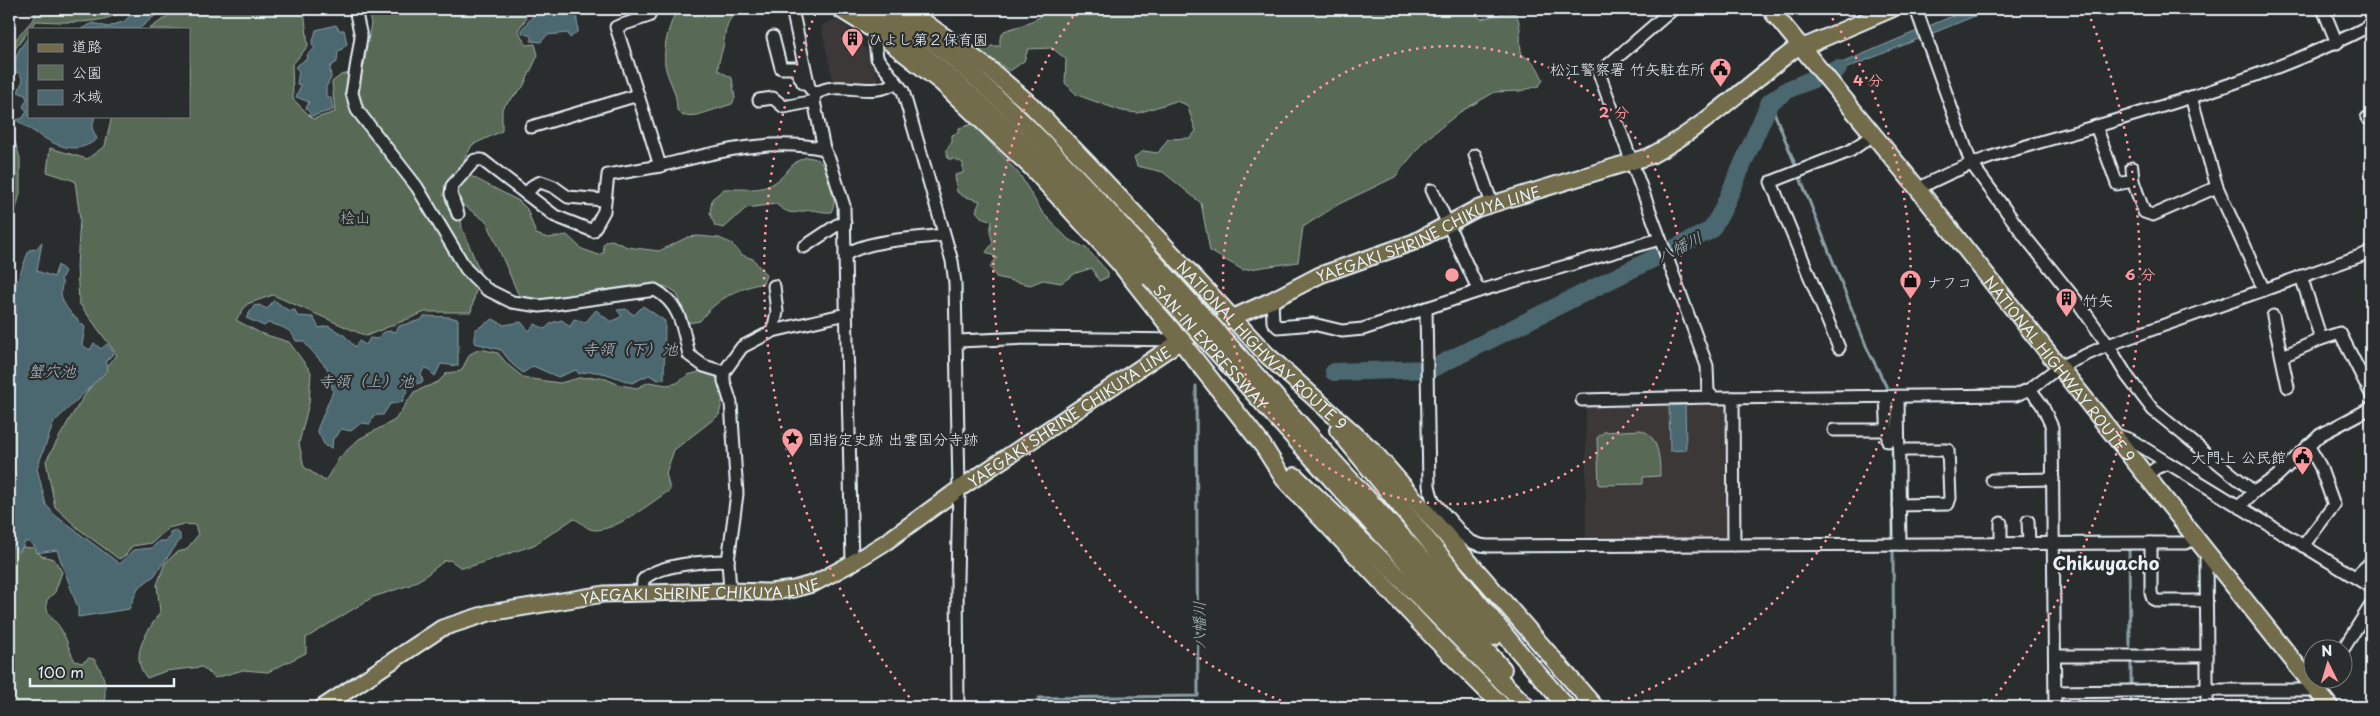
<svg xmlns="http://www.w3.org/2000/svg" width="2380" height="716" viewBox="0 0 2380 716" font-family="'Playpen Sans','Klee One',sans-serif">
<style>
.built{fill:#3d3939}
.green{fill:#596b55;stroke:#a0aea6}
.water{fill:#4c6870;stroke:#8a9fa6}
.lines{fill:none;stroke-linecap:round;stroke-linejoin:round}
.stream{stroke:#8a9fa6;stroke-width:3}
.river{stroke:#4c6870;stroke-width:18}
.minor-casing{stroke:#e8f1f8;stroke-width:15}
.major-casing{stroke:#e8f1f8;stroke-width:19}
.highway-casing{stroke:#e8f1f8;stroke-width:20}
.minor{stroke:#2a2d2e;stroke-width:11}
.major{stroke:#736c4b;stroke-width:15}
.highway{stroke:#736c4b;stroke-width:16}
.highway-bridge-casing{stroke:#e8f1f8;stroke-width:20;stroke-linecap:butt}
.highway-bridge{stroke:#736c4b;stroke-width:16}
.ring{fill:none;stroke:#ff9aa2;stroke-width:2.5;stroke-dasharray:2.5 5}
.labels{text-anchor:middle;dominant-baseline:central;stroke-width:4.5;stroke-linejoin:round;paint-order:stroke}
.poi-label{font-size:15px;fill:#e8f1f8;stroke:#2a2d2e;text-anchor:start}
.park-label{font-size:15px;fill:#a8b5af;stroke:#2a2d2e}
.street-label{font-size:15px;fill:#e8f1f8;stroke:#2a2d2e}
.water-label{font-size:16px;font-style:italic;fill:#aabac2;stroke:#2a2d2e}
.quarter-label{font-size:18px;font-weight:bold;fill:#e8f1f8;stroke:#2a2d2e}
.centre{fill:#ff9aa2;stroke:#2a2d2e;stroke-width:2.5}
.ring-label{font-size:15px;text-anchor:middle;font-weight:bold;fill:#ff9aa2;stroke:#2a2d2e;stroke-width:4.5;stroke-linejoin:round;paint-order:stroke}
</style>
<rect width="100%" height="100%" fill="#2a2d2e"/>
<filter id="ink" filterUnits="userSpaceOnUse"><feTurbulence type="fractalNoise" baseFrequency=".02" numOctaves="2"/><feDisplacementMap in="SourceGraphic" scale="10" xChannelSelector="R" yChannelSelector="G"/><feConvolveMatrix kernelMatrix="1 2 1 2 8 2 1 2 1" color-interpolation-filters="sRGB"/></filter>
<g filter="url(#ink)">
<!-- built -->
<g class="built">
<path d="M837,19L855,34L871,58L881,85L833,81L821,25Z"/>
<path d="M1586,403H1728L1730,540L1586,543Z"/>
<path d="M2287,696L2312,697L2321,707H2287Z"/>
</g>
<!-- green -->
<g class="green">
<path d="M35,9H128C102,26 65,22 36,21L9,57V47L35,17Z"/>
<path d="M178,9H304L308,46L292,65L293,99L313,119L335,112L332,82L341,75L363,70L371,23L367,9H525L526,19L518,30L526,45L535,44L538,55L523,87L502,108V131L472,145L459,170L519,201L527,209L536,234L548,238L567,235L582,249L599,255L604,252L603,245L606,241L612,240L627,247L659,251L688,237L699,236L719,238L731,243L742,255L753,259L766,275L763,283C737,289 716,299 700,321L688,323C683,313 682,299 674,291C654,273 571,301 542,299C535,299 527,297 519,296L487,222L459,202L462,228L480,272L471,312H425L366,336L273,295L247,304L236,320L260,333L289,342L311,372L309,403L299,443L304,467L325,481L340,457L359,439L395,420L414,392L438,382L447,373L461,371L470,354L480,349L498,353L508,365L524,378L560,383L579,378L601,377L620,385L637,388L649,382L667,385L677,383L688,375L706,370L716,377L724,394L719,415L674,450L666,473L670,490C652,502 610,536 590,529C583,526 580,520 573,519L534,545L469,567H460L450,560L444,561L424,577L410,585L373,597L306,638V653L268,672L243,670L215,678L202,667L166,671L147,678C128,655 147,633 160,612L157,585L165,563L177,552L186,550L198,535L195,525L184,524L168,528L152,543L132,546L126,555L119,559L80,530L55,507L46,461C67,423 87,386 117,355L79,303L77,266L80,219L75,181L47,172L50,148L87,159L105,146L112,116H189V29H149Z"/>
<path d="M677,9H774C763,12 752,9 742,12C724,17 726,33 723,47C721,56 718,61 718,70L732,78L735,98L732,104L698,115L683,116L677,110C677,89 668,82 665,65C663,45 669,26 677,9Z"/>
<path d="M1040,9H1471L1481,19L1507,12L1516,14C1523,26 1518,41 1522,55C1534,61 1538,67 1543,80L1539,86L1520,91L1495,92L1460,112L1424,141L1395,177L1339,204L1303,227L1298,262L1243,270L1210,251L1201,203L1163,172L1137,166L1134,157L1144,151L1158,153L1168,139L1190,138L1196,131L1187,105L1176,101L1138,113L1122,111L1077,95L1065,83L1066,59L1052,48L1028,49L1024,61L1010,71L981,52L979,47L988,49L991,46H1000V38L1004,31L1023,25L1040,17Z"/>
<path d="M9,122L20,158V193L9,237Z"/>
<path d="M973,124L1020,175L1042,212L1068,239L1086,248L1108,272V277L1099,281L1092,268L1076,273L1061,283L1043,280L1030,285L996,277L990,266L997,258L986,252L993,243L990,232L992,221L981,217L976,211L980,201L963,196L957,192L955,175L963,173V163L955,159H948L946,150L952,142V135L958,133L959,128Z"/>
<path d="M807,157C811,158 815,158 818,160C831,169 839,199 831,212C823,213 817,210 811,210C793,212 792,217 776,204L746,208L724,228L715,226L710,213L712,199L724,189C743,188 761,193 777,181C790,171 790,162 807,157Z"/>
<path d="M1641,430C1659,436 1660,460 1660,476L1643,477V484L1599,485L1597,438L1604,432Z"/>
<path d="M9,546L33,548L42,556L54,559L62,572L55,592L47,600C44,616 56,619 62,631C68,641 69,652 75,661L82,663L89,658L94,659C106,677 106,686 104,707H9Z"/>
</g>
<!-- water -->
<g class="water">
<path d="M136,9H163L139,29H81L93,23L108,27L125,21Z"/>
<path d="M539,9H576L578,31L570,38L568,33L547,35L541,42L531,41V36L522,33V29Z"/>
<path d="M1969,9H1992L1835,73L1830,68Z"/>
<path d="M336,25L339,30H344L347,44L341,50L338,51L337,62L330,67L331,78L326,87V96L331,98L333,110L312,116L306,108L309,102L296,97L301,85L297,84L299,71L295,67L308,58L307,55L315,48L312,45L316,30Z"/>
<path d="M29,36V116H95L92,128L97,139C69,162 41,135 16,120L23,118L27,111L23,107L27,99L25,95L18,92L23,80L19,73L11,71L19,50Z"/>
<path d="M42,242L37,271L54,277L58,265L65,271L61,279C64,285 61,286 61,291C61,306 75,317 85,327L82,345L90,350L94,343L101,349L107,344L114,353L106,361L108,370L54,422L37,468L46,505L56,516L120,564L133,550L152,548L159,541H165L170,538V532L175,530L180,534V540L154,576L138,588L129,609L78,617V608L57,550L37,553L35,547L29,542H25L19,553L9,542V403L14,357L10,300L29,250L36,249Z"/>
<path d="M274,300L289,311L295,310L297,316L313,317L319,328L328,326L344,335L355,347L359,341L366,345L370,338L378,339C382,331 388,330 396,332L399,326L421,320L424,316L449,317L458,319V366L441,364L435,376L425,367L421,374L423,382L409,386L402,402L390,404L383,415H374L370,424L361,423L351,431L341,429L337,436L333,438L332,448L325,446L317,430L333,391L327,368L303,341H296C291,328 280,326 268,323L264,326L246,318L254,306L259,305L267,309Z"/>
<path d="M643,306L665,321L664,379L658,380L649,375L632,383C615,378 598,367 579,374L576,370L558,377L533,366L523,373L513,365L501,350L475,343V330L493,319L504,325L521,322L529,331L535,324L545,329L551,323L562,320L570,327L574,319L586,322L596,310L611,322L622,316L617,310L626,309L634,315Z"/>
<path d="M1685,405L1686,450L1670,451L1669,406Z"/>
</g>
<g class="lines">
<!-- stream -->
<g class="stream">
<path d="M1770,102L1797,169"/>
<path d="M1799,175L1867,348L1890,394"/>
<path d="M1892,440L1893,542"/>
<path d="M2129,547L2130,646"/>
<path d="M1893,548L1894,707"/>
<path d="M2131,659V688"/>
<path d="M2131,694V707"/>
<path d="M1039,707V698L1198,696L1196,386"/>
</g>
<!-- river -->
<path class="river" d="M1334,372L1431,369L1711,230L1722,211L1770,102L1789,89L1838,69"/>
<defs>
<g id="minor">
<path d="M355,9L361,37L352,93L357,110L417,187L466,269L486,289L512,302L540,306L655,290C681,304 683,329 689,355L704,366L724,372L742,347L773,331L846,314"/>
<path d="M792,9L809,87L815,94"/>
<path d="M1673,9L1599,73L1707,366L1708,392L1714,398L2016,395L2030,389L2059,367L2108,345L2371,252"/>
<path d="M1916,9L1971,163L2026,238L2079,304L2108,345L2127,376L2153,410L2254,492"/>
<path d="M2323,9L2337,43"/>
<path d="M877,32L875,42L877,58L903,91L952,261L955,283L959,489L957,580L958,707"/>
<path d="M773,37L781,68H795L803,83"/>
<path d="M759,100L773,98L784,107L814,101"/>
<path d="M2367,118L2371,116"/>
<path d="M2096,126L2117,184L2133,181"/>
<path d="M531,127L638,95L616,27L649,16"/>
<path d="M1475,155L1492,204"/>
<path d="M660,166C712,153 769,137 824,149"/>
<path d="M2132,168L2133,181L2144,212L2153,215L2217,187L2191,97"/>
<path d="M2217,187L2264,290"/>
<path d="M1918,189C1974,157 2036,144 2097,126C2191,98 2285,70 2371,25"/>
<path d="M1432,190L1479,291"/>
<path d="M526,194L534,185L541,182L554,187L568,197L604,200"/>
<path d="M458,214L451,194L452,186L475,160H482L555,216L593,231L604,211L608,175L660,166L638,95"/>
<path d="M804,247L837,225L845,223"/>
<path d="M845,255L844,206L830,161L824,149L814,101L815,94C839,78 872,100 896,82"/>
<path d="M1272,300L1273,322L1278,327L1313,324L1342,331L1363,329L1479,291L1660,239"/>
<path d="M1426,308L1429,486L1433,501L1456,527L1450,532"/>
<path d="M2273,316L2288,387"/>
<path d="M773,331L777,312L774,286"/>
<path d="M2321,339L2340,333L2371,394"/>
<path d="M958,341L1027,338L1182,340"/>
<path d="M1839,348L1771,182L1850,151L1873,135"/>
<path d="M2283,356L2321,339L2301,276"/>
<path d="M724,372V381L731,403L737,494L728,561L730,591"/>
<path d="M2030,389L2042,405L2052,427L2055,707"/>
<path d="M1886,397L1888,441"/>
<path d="M1733,398L1734,545"/>
<path d="M1898,398L1900,544"/>
<path d="M1582,400L1711,397"/>
<path d="M1834,430H1887"/>
<path d="M2114,434L2131,440L2168,463L2156,468L2146,476"/>
<path d="M1899,450H1948L1950,498L1948,504L1899,505"/>
<path d="M2168,463L2371,587"/>
<path d="M1992,480L2053,479"/>
<path d="M2239,507L2254,492L2276,477L2320,435L2371,408"/>
<path d="M2028,521L2029,544"/>
<path d="M2001,523V544"/>
<path d="M1456,527C1466,539 1472,545 1488,546L2151,543H2186L2196,537"/>
<path d="M2151,543V593L2153,599L2158,601H2205"/>
<path d="M2303,546L2334,505L2320,466L2308,445"/>
<path d="M852,563L845,255C869,239 915,239 944,235"/>
<path d="M2355,577L2371,562"/>
<path d="M642,593L643,580C657,564 708,561 728,561"/>
<path d="M2342,651L2371,605"/>
<path d="M2055,656H2207L2206,560L2209,555"/>
<path d="M2207,656V690H2310L2325,678"/>
<path d="M2055,692L2207,690V707"/>
</g>
<g id="major">
<path id="s1" d="M323,707L442,628L489,613L604,594L730,591L770,592L794,589L815,583L852,563L886,542L959,489L1182,340L1272,300L1320,275L1414,242L1476,209L1650,156C1705,127 1750,82 1799,46L1808,45L1892,9"/>
</g>
<g id="highway">
<path d="M840,9L877,32L942,83L1032,168L1121,265L1263,446L1284,479L1434,638L1503,707"/>
<path d="M863,9C971,85 1062,180 1150,278"/>
<path d="M889,9C992,82 1077,175 1161,269"/>
<path id="s2" d="M906,9L988,68L1031,105L1088,164L1267,355L1372,450L1595,707"/>
<path id="s3" d="M1770,9L1918,189L2330,707"/>
<path d="M1338,430L1520,653L1567,707"/>
<path d="M1325,452L1494,637"/>
<path d="M1314,460L1503,669"/>
<path d="M1295,476L1374,552L1527,707"/>
</g>
</defs>
<!-- minor casing -->
<use href="#minor" class="minor-casing"/>
<!-- major casing -->
<use href="#major" class="major-casing"/>
<!-- highway casing -->
<use href="#highway" class="highway-casing"/>
<!-- minor -->
<use href="#minor" class="minor"/>
<!-- major -->
<use href="#major" class="major"/>
<!-- highway -->
<use href="#highway" class="highway"/>
<defs>
<g id="highway-bridge">
<path d="M1161,269L1325,452"/>
<path id="s4" d="M1150,278L1314,460"/>
</g>
</defs>
<!-- highway-bridge casing -->
<use href="#highway-bridge" class="highway-bridge-casing"/>
<!-- highway-bridge -->
<use href="#highway-bridge" class="highway-bridge"/>
</g>
</g>
<!-- distance rings -->
<g class="ring">
<circle cx="1452" cy="275" r="229"/>
<path d="M1295 706A459 459 0 0 1 1076 12M1828 12A459 459 0 0 1 1609 706"/>
<path d="M914 703A688 688 0 0 1 816 12M2088 12A688 688 0 0 1 1990 703"/>
</g>
<!-- icons -->
<defs>
<symbol id="building-pin" viewBox="-11 -11 22 30"><path d="M0 17L-7.5 6A9.5 9.5 0 1 1 7.5 6Z" fill="#ff9aa2" stroke="#2a2d2e"/><path d="M-4-6H4V6H1V3H-1V6H-4ZM-2.5-4.3h1.7v1.8h-1.7ZM.8-4.3h1.7v1.8H.8ZM-2.5-1h1.7V.8h-1.7ZM.8-1h1.7V.8H.8Z" fill="#111"/></symbol>
<symbol id="civic-pin" viewBox="-11 -11 22 30"><path d="M0 17L-7.5 6A9.5 9.5 0 1 1 7.5 6Z" fill="#ff9aa2" stroke="#2a2d2e"/><path d="M-.6-6.5H3V-4.5H.6V-3L4-1V1h2V6H-6V1h2V-1L-.6-3ZM-1.2 2.5V6h2.4V2.5Z" fill="#111"/></symbol>
<symbol id="shop-pin" viewBox="-11 -11 22 30"><path d="M0 17L-7.5 6A9.5 9.5 0 1 1 7.5 6Z" fill="#ff9aa2" stroke="#2a2d2e"/><path d="M-5-2.5h2.3a2.7 3.5 0 0 1 5.4 0H5L5.5 6h-11ZM-1.5-2.5h3a1.5 2.3 0 0 0-3 0Z" fill="#111"/></symbol>
<symbol id="sight-pin" viewBox="-11 -11 22 30"><path d="M0 17L-7.5 6A9.5 9.5 0 1 1 7.5 6Z" fill="#ff9aa2" stroke="#2a2d2e"/><path d="M0-6L1.8-2.2L6-1.7L2.9 1.2L3.7 5.4L0 3.3L-3.7 5.4L-2.9 1.2L-6-1.7L-1.8-2.2Z" fill="#111"/></symbol>
</defs>
<g fill-rule="evenodd">
<use href="#building-pin" x="840" y="26" width="25" height="34"/>
<use href="#civic-pin" x="1708" y="56" width="25" height="34"/>
<use href="#shop-pin" x="1898" y="268" width="25" height="34"/>
<use href="#building-pin" x="2054" y="286" width="25" height="34"/>
<use href="#sight-pin" x="780" y="426" width="25" height="34"/>
<use href="#civic-pin" x="2290" y="444" width="25" height="34"/>
</g>
<g class="labels">
<!-- poi labels -->
<g class="poi-label">
<text x="868" y="38">ひよし第２保育園</text>
<text x="1705" y="68" text-anchor="end">松江警察署 竹矢駐在所</text>
<text x="1927" y="281">ナフコ</text>
<text x="2083" y="299">竹矢</text>
<text x="808" y="438">国指定史跡 出雲国分寺跡</text>
<text x="2286" y="456" text-anchor="end">大門上 公民館</text>
</g>
<!-- park labels -->
<g class="park-label">
<text x="355" y="216">桧山</text>
</g>
<!-- street labels -->
<g class="street-label">
<text stroke="none"><textPath href="#s1" startOffset="1230">YAEGAKI SHRINE CHIKUYA LINE</textPath></text>
<text stroke="none"><textPath href="#s2" startOffset="491">NATIONAL HIGHWAY ROUTE 9</textPath></text>
<text stroke="none"><textPath href="#s4" startOffset="92">SAN-IN EXPRESSWAY</textPath></text>
<text stroke="none"><textPath href="#s3" startOffset="462">NATIONAL HIGHWAY ROUTE 9</textPath></text>
<text stroke="none"><textPath href="#s1" startOffset="825">YAEGAKI SHRINE CHIKUYA LINE</textPath></text>
<text stroke="none"><textPath href="#s1" startOffset="405">YAEGAKI SHRINE CHIKUYA LINE</textPath></text>
</g>
<!-- water labels -->
<g class="water-label">
<text transform="translate(1679 246) rotate(-26)">八幡川</text>
<text x="630" y="348">寺領（下）池</text>
<text x="52" y="370">蟹穴池</text>
<text x="366" y="380">寺領（上）池</text>
<text transform="translate(1198 625) rotate(-90)">八幡川</text>
</g>
<!-- quarter labels -->
<g class="quarter-label">
<text x="2106" y="562">Chikuyacho</text>
</g>
</g>
<circle cx="1452" cy="275" r="8" class="centre"/>
<g class="ring-label">
<text x="1868" y="86">4 分</text>
<text x="1614" y="118">2 分</text>
<text x="2140" y="280">6 分</text>
</g>
<!-- margin -->
<rect width="2380" height="716" fill="none" stroke="#2a2d2e" stroke-width="30"/>
<rect x="15" y="15" width="2350" height="686" fill="none" stroke="#e8f1f8" stroke-width="2" filter="url(#ink)"/>
<!-- legend -->
<rect x="28" y="28" width="162" height="90" fill="#2a2d2e" stroke="#767b7f"/>
<rect x="38" y="44" width="25" height="8" fill="#736c4b" stroke="#767b7f"/>
<text x="72" y="52" font-size="15" fill="#e8f1f8">道路</text>
<rect x="38" y="65" width="25" height="15" fill="#596b55" stroke="#767b7f"/>
<text x="72" y="78" font-size="15" fill="#e8f1f8">公園</text>
<rect x="38" y="90" width="25" height="15" fill="#4c6870" stroke="#767b7f"/>
<text x="72" y="102" font-size="15" fill="#e8f1f8">水域</text>
<!-- north arrow -->
<g transform="translate(2328 664) rotate(355)"><circle r="24" fill="#2a2d2e" stroke="#767b7f"/>
<path d="M0-4L9 19L0 12L-9 19Z" fill="#ff9aa2"/>
<text y="-8" font-size="14" font-weight="bold" text-anchor="middle" fill="#e8f1f8">N</text>
</g>
<!-- scale -->
<path d="M30 678v8h144v-8" fill="none" stroke="#e8f1f8" stroke-width="2.5"/>
<text x="38" y="678" font-size="15" fill="#e8f1f8" stroke="#2a2d2e" stroke-width="4" paint-order="stroke">100 m</text>
</svg>
